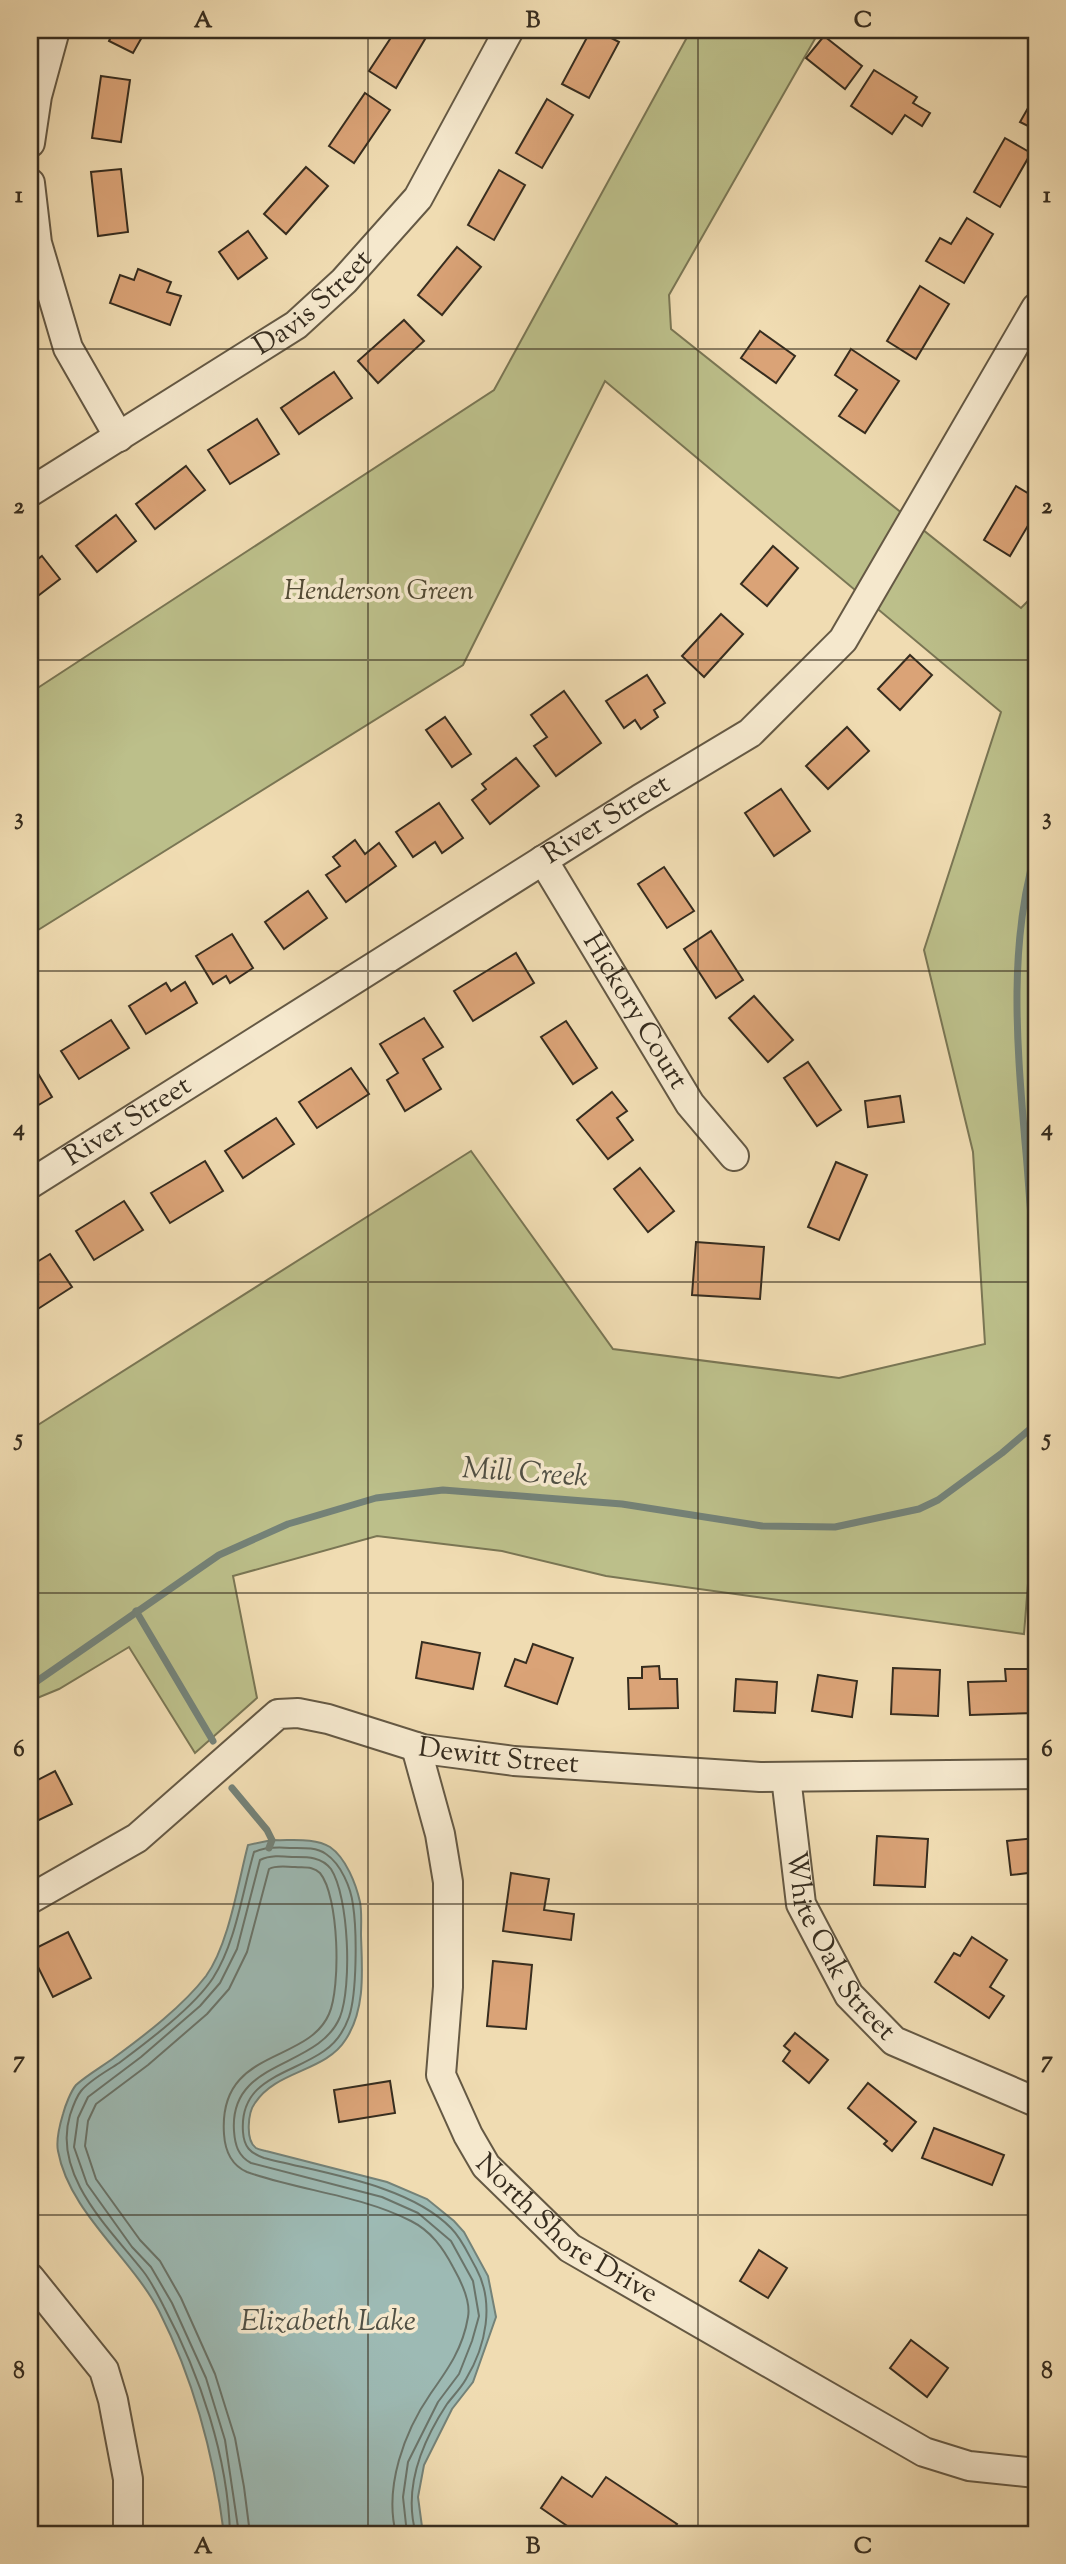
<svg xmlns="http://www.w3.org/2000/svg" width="1066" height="2564" viewBox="0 0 1066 2564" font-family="'Sorts Mill Goudy',serif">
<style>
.green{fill:#bcbf8a;stroke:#7a7654;stroke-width:2}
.water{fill:#9dbab4;stroke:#748278;stroke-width:2}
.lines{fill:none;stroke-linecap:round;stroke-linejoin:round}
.shore{stroke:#6a746a;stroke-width:2}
.stream{stroke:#748278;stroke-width:7}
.building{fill:#daa377;stroke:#372d1f;stroke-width:2}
.minor-casing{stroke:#655944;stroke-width:32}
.minor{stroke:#f5e8cd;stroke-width:28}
.grid{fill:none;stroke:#372d1f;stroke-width:2;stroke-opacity:0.55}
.labels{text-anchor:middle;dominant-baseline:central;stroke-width:7;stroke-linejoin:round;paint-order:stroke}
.street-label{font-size:28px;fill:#372d1f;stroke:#f5e8cd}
.park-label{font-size:28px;font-style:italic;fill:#524a34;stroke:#f5e8cd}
.water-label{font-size:30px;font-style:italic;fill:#505044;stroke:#f5e8cd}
.neatline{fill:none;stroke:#372d1f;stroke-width:2.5}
.grid-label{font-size:23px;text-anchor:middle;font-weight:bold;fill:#372d1f}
</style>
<rect width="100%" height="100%" fill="#f0dcb2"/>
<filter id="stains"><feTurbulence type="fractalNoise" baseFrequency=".00286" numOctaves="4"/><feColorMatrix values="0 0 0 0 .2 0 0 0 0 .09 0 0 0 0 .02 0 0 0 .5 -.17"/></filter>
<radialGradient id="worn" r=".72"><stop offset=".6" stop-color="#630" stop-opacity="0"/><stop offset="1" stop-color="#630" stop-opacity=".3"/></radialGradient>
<!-- green -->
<path class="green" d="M691,30H820L669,295L671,329L1021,608L1036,593V1483L1024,1634L606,1576L502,1551L377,1536L233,1576L257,1698L195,1753L129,1647L59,1689L30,1701V1430L471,1151L613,1349L839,1378L985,1344L973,1152L924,950L1001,712L605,381L463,665L30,935V693L494,390Z"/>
<!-- water -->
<path class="water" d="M272,1840C290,1841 314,1837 330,1847C346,1858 356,1884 360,1902C362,1912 361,1924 361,1935C362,1969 366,2008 346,2039C326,2072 276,2070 255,2103C248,2112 245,2140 256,2148C259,2150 263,2150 266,2151L387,2182L427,2199L454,2221L464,2232L488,2276L496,2317L473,2382L452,2409L424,2465L418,2497L423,2534H224C214,2456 195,2382 159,2311C131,2257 69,2212 58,2151C56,2141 60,2124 63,2114C65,2106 71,2091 76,2085C87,2075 103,2066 115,2057C145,2035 183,2006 206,1976C229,1944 238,1883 248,1845Z"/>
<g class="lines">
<!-- shore -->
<g class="shore">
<path d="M230,2534C228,2457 200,2375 164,2307C158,2295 151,2281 143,2271C109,2228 52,2175 70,2115C72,2109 76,2097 81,2091C90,2080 107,2071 119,2063C147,2042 194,2007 213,1978C236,1942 242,1893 254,1852C265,1847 278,1847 290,1848C302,1848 316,1847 326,1854C341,1864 351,1888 353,1905C357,1931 357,1993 349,2017C344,2031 336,2043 324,2051C290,2075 239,2078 243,2132C244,2147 250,2153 264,2158C321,2173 408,2184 451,2228C462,2239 468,2254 476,2268C495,2303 486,2346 466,2379C461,2388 453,2396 447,2404C422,2442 403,2489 416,2534"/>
<path d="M239,2534L225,2440L206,2378L172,2303L151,2267L132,2247L87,2184L74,2147L78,2118L88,2097L141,2057L200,2006L220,1983L237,1949L260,1860C270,1855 281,1856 292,1857C306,1857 321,1856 331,1869C349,1897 352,1986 340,2017C318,2070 229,2058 234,2131C235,2145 238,2156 251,2163L382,2197L418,2213L451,2241L473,2281L479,2316L472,2341L459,2374L438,2402L408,2462L403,2497L407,2534"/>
<path d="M250,2534L244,2487L235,2438L215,2374L181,2298L160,2261L140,2240L96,2179L85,2146L88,2121L96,2104L148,2065L207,2014L229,1989L247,1952L269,1869C276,1865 286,1867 295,1867C304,1868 313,1866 320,1873C339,1896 341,1987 329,2014C307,2065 218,2047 224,2134C225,2150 231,2165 247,2172C301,2191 360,2195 411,2221C431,2231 443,2248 453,2267C461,2281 471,2301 468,2317C463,2348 448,2369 431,2393C404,2432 384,2487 396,2534"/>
</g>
<!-- stream -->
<g class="stream">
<path d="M1036,850C1008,946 1017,1044 1025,1142C1029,1181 1030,1221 1036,1260"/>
<path d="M136,1611L213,1741"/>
<path d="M30,1686L219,1555L288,1524L376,1498L443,1490L622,1504L762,1526L835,1527L919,1509L938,1500L1002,1453L1036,1424"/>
<path d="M232,1788L267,1830L272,1840L269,1848"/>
</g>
</g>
<!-- building -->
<g class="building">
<path d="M114,30H146L133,53L109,41Z"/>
<path d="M396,30H421L428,34L396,88L369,71Z"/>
<path d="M591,30H596L619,42L589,98L562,84Z"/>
<path d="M824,36L862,66L845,89L806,58Z"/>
<path d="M874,70L917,97L913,103L930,113L922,126L905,115L892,134L851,106Z"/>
<path d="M101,76L130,80L121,142L92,138Z"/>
<path d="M365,93L390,110L354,163L329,146Z"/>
<path d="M1036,94V130L1020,122Z"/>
<path d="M547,99L573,115L542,168L516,153Z"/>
<path d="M1005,138L1031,153L1000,207L974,192Z"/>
<path d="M306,167L328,186L286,234L264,214Z"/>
<path d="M121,169L128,232L98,236L91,172Z"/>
<path d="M499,170L525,185L494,240L468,225Z"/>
<path d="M967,218L993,234L964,283L926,261L940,238L951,244Z"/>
<path d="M248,231L267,258L238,279L219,252Z"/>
<path d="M457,247L481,267L442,315L418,295Z"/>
<path d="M138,269L171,282L167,292L181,296L170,325L110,303L120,275L134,280Z"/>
<path d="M920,286L949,304L916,359L887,341Z"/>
<path d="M404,320L424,341L378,383L358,361Z"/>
<path d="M760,331L795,356L776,383L741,358Z"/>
<path d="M851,349L899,381L865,433L839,416L857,390L835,375Z"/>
<path d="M334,372L352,398L299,434L281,408Z"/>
<path d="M257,419L279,454L230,484L208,450Z"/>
<path d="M186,466L205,490L155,529L136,504Z"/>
<path d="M1016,486L1036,498V512L1010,556L984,540Z"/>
<path d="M116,515L136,541L97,572L76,546Z"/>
<path d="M773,546L798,568L767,606L741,584Z"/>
<path d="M42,556L60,579L30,602V565Z"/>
<path d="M721,614L743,634L704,677L682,656Z"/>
<path d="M910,655L932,675L900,710L878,689Z"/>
<path d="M647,675L665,703L654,710L658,717L641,729L635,720L624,728L606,701Z"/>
<path d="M564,691L601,743L556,776L534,746L547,737L531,715Z"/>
<path d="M445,717L471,754L452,767L426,730Z"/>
<path d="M847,727L869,751L828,789L806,766Z"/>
<path d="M516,758L539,786L490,824L472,800L486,789L482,784Z"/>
<path d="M781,789L810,831L774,856L745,813Z"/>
<path d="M439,803L463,838L442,853L435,842L413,857L396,832Z"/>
<path d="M355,840L365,854L379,843L396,866L346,902L326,875L340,866L333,857Z"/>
<path d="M664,867L694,911L667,928L638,884Z"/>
<path d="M308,891L327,918L284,949L265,922Z"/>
<path d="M711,931L743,980L716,998L684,949Z"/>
<path d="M232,934L253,968L230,983L226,976L213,984L196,956Z"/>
<path d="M516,953L534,983L473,1021L454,991Z"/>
<path d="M185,982L197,1003L146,1034L129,1006L166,983L171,991Z"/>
<path d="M754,996L793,1040L768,1062L729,1018Z"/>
<path d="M424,1018L443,1047L423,1059L441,1089L405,1111L387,1080L398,1073L380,1044Z"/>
<path d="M111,1020L129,1048L79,1079L61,1051Z"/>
<path d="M566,1021L597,1068L573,1084L541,1037Z"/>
<path d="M808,1062L841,1110L817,1126L784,1078Z"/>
<path d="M33,1065L52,1097L30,1110V1067Z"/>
<path d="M351,1068L369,1094L317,1128L299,1102Z"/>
<path d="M612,1092L627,1111L617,1118L633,1140L608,1159L577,1120Z"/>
<path d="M900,1096L904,1122L868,1127L865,1101Z"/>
<path d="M276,1118L294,1144L243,1178L225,1151Z"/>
<path d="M205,1161L223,1191L170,1223L151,1193Z"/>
<path d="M836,1162L867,1175L839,1240L808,1227Z"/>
<path d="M640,1168L674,1211L648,1232L614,1189Z"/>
<path d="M124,1201L143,1230L94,1260L76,1231Z"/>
<path d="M696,1242L764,1247L760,1299L692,1295Z"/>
<path d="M50,1254L72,1287L30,1314V1279L38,1274L32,1265Z"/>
<path d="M422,1642L480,1653L473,1689L416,1678Z"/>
<path d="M533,1644L573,1658L557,1704L505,1686L515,1659L526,1663Z"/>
<path d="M659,1666L660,1679H677L678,1708L629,1709L628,1678H642V1667Z"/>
<path d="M893,1668L940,1670L938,1716L891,1714Z"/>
<path d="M1005,1669H1034L1036,1713L970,1715L968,1682L1006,1681Z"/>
<path d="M818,1675L857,1681L852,1717L812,1711Z"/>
<path d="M736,1679L777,1682L775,1713L734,1711Z"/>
<path d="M55,1771L72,1804L37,1821L30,1808V1784Z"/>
<path d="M877,1836L928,1839L925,1887L874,1885Z"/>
<path d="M1036,1838V1872L1011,1875L1007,1841Z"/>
<path d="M511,1873L549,1879L544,1910L574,1914L571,1940L503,1931Z"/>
<path d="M68,1932L91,1978L53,1997L30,1951Z"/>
<path d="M972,1937L1007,1960L990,1987L1004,1996L989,2018L935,1982L954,1953L960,1956Z"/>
<path d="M493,1961L532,1965L526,2029L487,2026Z"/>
<path d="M795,2033L828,2060L809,2083L783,2061L790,2051L784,2046Z"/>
<path d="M390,2081L395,2113L339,2122L334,2090Z"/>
<path d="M868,2083L916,2122L892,2151L884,2144L887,2141L848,2108Z"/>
<path d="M934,2128L1004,2155L992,2185L922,2158Z"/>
<path d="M759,2250L787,2268L768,2298L740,2281Z"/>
<path d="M911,2340L948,2368L927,2397L890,2368Z"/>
<path d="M562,2477L592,2497L606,2477L677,2524L670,2534H570L573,2530L541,2508Z"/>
</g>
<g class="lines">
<defs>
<g id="minor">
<path d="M30,143L37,96L55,30"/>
<path d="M30,183L37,243L68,348L119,437"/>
<path id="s1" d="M30,492L296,325L344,281L418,198L509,30"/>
<path id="s2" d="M543,860L690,1104L734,1156"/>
<path id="s3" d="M30,1184L640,799L750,733L843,640L1036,308"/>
<path id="s4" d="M416,1747L440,1834L448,1882V1987L441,2075L468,2135L486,2166L570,2248L924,2452L969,2466L1036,2473"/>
<path id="s5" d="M786,1777L801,1904L849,1995L894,2041L1036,2102"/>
<path id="s6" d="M30,1899L137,1838L278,1714L298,1713L328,1719L423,1749L514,1761L760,1777L1036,1774"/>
<path d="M30,2278L104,2370L113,2400L128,2479V2534"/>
</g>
</defs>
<!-- minor casing -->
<use href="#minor" class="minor-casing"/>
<!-- minor -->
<use href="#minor" class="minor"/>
</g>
<!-- grid -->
<path class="grid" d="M368,30V2534M698,30V2534M30,349H1036M30,660H1036M30,971H1036M30,1282H1036M30,1593H1036M30,1904H1036M30,2215H1036"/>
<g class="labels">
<!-- street labels -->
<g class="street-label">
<text stroke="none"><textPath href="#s1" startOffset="341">Davis Street</textPath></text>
<text stroke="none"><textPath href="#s3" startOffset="682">River Street</textPath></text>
<text stroke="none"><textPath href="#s2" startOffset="177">Hickory Court</textPath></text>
<text stroke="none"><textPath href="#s3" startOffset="116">River Street</textPath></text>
<text stroke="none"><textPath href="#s6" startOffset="537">Dewitt Street</textPath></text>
<text stroke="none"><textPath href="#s5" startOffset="182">White Oak Street</textPath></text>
<text stroke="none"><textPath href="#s4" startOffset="537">North Shore Drive</textPath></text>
</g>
<!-- park labels -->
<g class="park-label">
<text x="379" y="592">Henderson Green</text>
</g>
<!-- water labels -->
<g class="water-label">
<text transform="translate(525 1474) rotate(4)">Mill Creek</text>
<text x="328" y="2322">Elizabeth Lake</text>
</g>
</g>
<!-- margin -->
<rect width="1066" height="2564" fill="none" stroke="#f0dcb2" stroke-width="77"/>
<rect x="38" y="38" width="990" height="2488" class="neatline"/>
<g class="grid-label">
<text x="203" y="27">A</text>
<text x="533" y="27">B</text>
<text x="863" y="27">C</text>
<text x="19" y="202">1</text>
<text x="1047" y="202">1</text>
<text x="19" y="513">2</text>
<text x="1047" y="513">2</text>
<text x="19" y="824">3</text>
<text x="1047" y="824">3</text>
<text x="19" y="1135">4</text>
<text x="1047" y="1135">4</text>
<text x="19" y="1445">5</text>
<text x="1047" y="1445">5</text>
<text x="19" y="1756">6</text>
<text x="1047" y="1756">6</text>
<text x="19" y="2067">7</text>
<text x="1047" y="2067">7</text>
<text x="19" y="2378">8</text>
<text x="1047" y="2378">8</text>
<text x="203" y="2553">A</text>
<text x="533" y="2553">B</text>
<text x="863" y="2553">C</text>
</g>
<rect width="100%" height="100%" filter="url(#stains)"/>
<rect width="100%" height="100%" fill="url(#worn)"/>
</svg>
